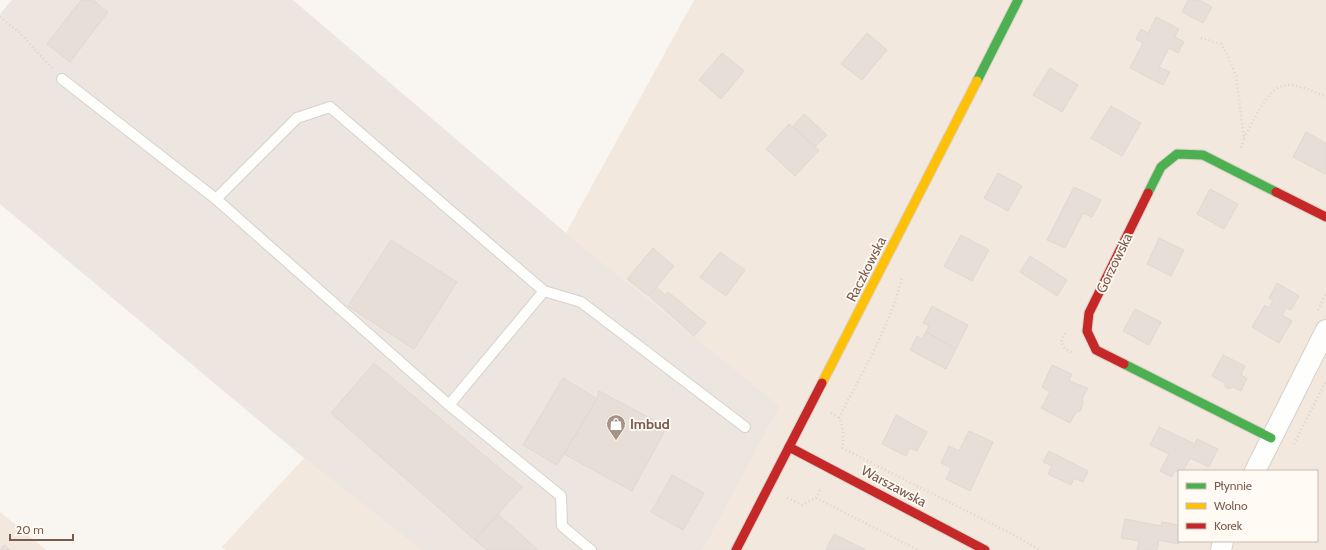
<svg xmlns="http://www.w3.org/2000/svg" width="1326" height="550" viewBox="0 0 1326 550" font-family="Cabin,sans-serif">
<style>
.residential{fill:#f2e8de;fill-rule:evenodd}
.industrial{fill:#ede5e0}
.building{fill:#e6ded7;stroke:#e2d8d2}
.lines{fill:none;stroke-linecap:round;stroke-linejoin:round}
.lane-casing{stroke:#d7d1cb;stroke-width:12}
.street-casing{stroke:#d7d1cb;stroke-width:22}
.fast-casing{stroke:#d9d2cb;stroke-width:11}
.slow-casing{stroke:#d9d2cb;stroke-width:11}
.jam-casing{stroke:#d9d2cb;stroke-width:11}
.path{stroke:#dcd5d0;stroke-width:2.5;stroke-dasharray:1 3;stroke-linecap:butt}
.lane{stroke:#fefefd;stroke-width:10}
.street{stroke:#fefefd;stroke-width:20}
.fast{stroke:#4caf50;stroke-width:9}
.slow{stroke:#ffc107;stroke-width:9}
.jam{stroke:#c62828;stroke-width:9}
.labels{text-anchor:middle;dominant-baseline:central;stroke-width:3.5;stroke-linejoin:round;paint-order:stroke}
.street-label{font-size:14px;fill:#7a5c4d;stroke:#fffaf3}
.poi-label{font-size:14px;font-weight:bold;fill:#7a5c4d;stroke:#fffaf3;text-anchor:start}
</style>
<rect width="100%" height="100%" fill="#f9f5f0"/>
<!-- residential -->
<g class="residential">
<path d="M694,0H1326V550H703L780,406L566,233ZM1179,471H1317V541H1179Z"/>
<path d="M304,458L421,550H226L222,547Z"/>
<path d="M0,512L46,550H0Z"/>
</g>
<!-- industrial -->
<path class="industrial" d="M12,0H293L566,233L780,406L703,550H421L304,458L0,204V14Z"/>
<!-- building -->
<g class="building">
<path d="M81,0H93L108,12L70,62L47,44Z"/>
<path d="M1188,0H1199L1212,7L1203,23L1182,12Z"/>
<path d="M1156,17L1179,29L1175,37L1184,42L1178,53L1169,48L1159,67L1170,72L1163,85L1130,68L1143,43L1136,39L1141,29L1148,33Z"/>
<path d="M867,33L887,50L862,80L841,64Z"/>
<path d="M722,53L744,71L721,99L699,80Z"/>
<path d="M1050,68L1078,85L1062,112L1033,95Z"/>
<path d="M1111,106L1141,123L1122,156L1091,138Z"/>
<path d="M804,114L827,135L815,147L793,126Z"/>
<path d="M789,124L819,150L795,176L766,149Z"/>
<path d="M1306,132L1326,143V172L1325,174L1293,157Z"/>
<path d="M998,173L1022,186L1008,211L984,198Z"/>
<path d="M1074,187L1101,200L1092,217L1083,213L1065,248L1047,240Z"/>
<path d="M1210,189L1238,204L1224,229L1197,214Z"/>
<path d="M961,235L989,250L972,281L944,266Z"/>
<path d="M1159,238L1184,250L1171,276L1147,264Z"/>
<path d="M391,240L457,282L414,349L348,306Z"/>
<path d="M653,248L674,266L649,296L627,279Z"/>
<path d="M720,252L745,270L726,296L700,277Z"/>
<path d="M1030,256L1067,280L1057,296L1020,272Z"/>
<path d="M1277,283L1299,296L1291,310L1286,308L1282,315L1292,321L1279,343L1252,327L1265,305L1269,308L1273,300L1269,298Z"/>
<path d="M656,287L665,295L668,292L706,323L694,336L649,296Z"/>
<path d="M932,306L968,325L956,349L926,332L929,326L923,323Z"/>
<path d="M1135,309L1161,322L1149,345L1123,331Z"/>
<path d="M926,332L956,349L946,369L910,350L917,336L922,339Z"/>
<path d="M1223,355L1245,366L1241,375L1247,378L1241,391L1233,387L1229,389L1225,387V383L1212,376Z"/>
<path d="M374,363L522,487L475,540L331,413Z"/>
<path d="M1052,365L1072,374L1069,381L1088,388L1082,399L1083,403L1080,411L1076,412L1070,423L1041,408L1050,392L1042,387Z"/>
<path d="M563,378L597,399L557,465L523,445Z"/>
<path d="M599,391L667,427L632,491L564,454L597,399Z"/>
<path d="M896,415L927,432L917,451L910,448L906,456L882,444Z"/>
<path d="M1159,427L1195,444L1197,439L1218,449L1209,467L1190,458L1183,471H1179V472L1175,471L1172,477L1160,471L1169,454L1150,445Z"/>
<path d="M969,431L993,442L970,491L946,479L951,468L941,463L949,446L959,451Z"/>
<path d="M1049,451L1088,471L1083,482L1074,478L1071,485L1048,474L1052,466L1043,462Z"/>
<path d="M672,475L704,493L683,530L651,512Z"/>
<path d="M498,514L538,550H487L475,540Z"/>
<path d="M1125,519L1161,526L1162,522L1179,525L1178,544L1159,540L1157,550H1137L1139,541L1121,538Z"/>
<path d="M834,534L866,550H826Z"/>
<path d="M4,545L10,550H0Z"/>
</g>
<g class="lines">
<defs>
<g id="lane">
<path d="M62,79L216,199L297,118L330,107L544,291L449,405L561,496L562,526L591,550"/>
<path d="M216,199L449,405"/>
<path d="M544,291L581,302L745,427"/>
</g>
<g id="street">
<path d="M1255,471L1326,330"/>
<path d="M1221,550L1223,541"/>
</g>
<g id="fast">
<path d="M977,81L1018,0"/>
<path d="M1148,193L1161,167L1177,154L1203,155L1276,192"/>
<path d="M1124,364L1271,438"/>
</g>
<path id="slow" d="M822,383L977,81"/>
<g id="jam">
<path d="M1276,192L1326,217"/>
<path d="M1124,364L1096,350L1087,331L1089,313L1148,193"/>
<path d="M789,447L985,550"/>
<path d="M736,550L822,383"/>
</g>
</defs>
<!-- lane casing -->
<use href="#lane" class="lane-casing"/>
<!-- street casing -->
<use href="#street" class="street-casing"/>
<!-- fast casing -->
<use href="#fast" class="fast-casing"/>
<!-- slow casing -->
<use href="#slow" class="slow-casing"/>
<!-- jam casing -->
<use href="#jam" class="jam-casing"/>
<!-- path -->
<g class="path">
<path d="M0,17L21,34L52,68"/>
<path d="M1201,38L1221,44L1227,54L1236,76L1244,139L1240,150"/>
<path d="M1244,138C1253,123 1269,81 1291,85C1303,87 1315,92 1326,97"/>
<path d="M1318,310L1326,293"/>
<path d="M1065,333L1061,342L1065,349L1073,353"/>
<path d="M831,413L839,418C844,428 844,437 842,448"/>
<path d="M839,418C862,372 890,327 902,277"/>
<path d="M1294,444L1326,381"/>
<path d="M842,448L1010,533L1040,550"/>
<path d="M787,498L802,505L816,498L821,488"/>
<path d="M816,498L918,550"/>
</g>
<!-- lane -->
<use href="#lane" class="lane"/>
<!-- street -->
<use href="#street" class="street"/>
<!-- fast -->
<use href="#fast" class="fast"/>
<!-- slow -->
<use href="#slow" class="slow"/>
<!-- jam -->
<use href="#jam" class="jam"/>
</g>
<!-- icons -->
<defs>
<symbol id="shop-pin" viewBox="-11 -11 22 30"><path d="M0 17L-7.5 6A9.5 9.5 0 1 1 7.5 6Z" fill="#a69286" stroke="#fffaf3"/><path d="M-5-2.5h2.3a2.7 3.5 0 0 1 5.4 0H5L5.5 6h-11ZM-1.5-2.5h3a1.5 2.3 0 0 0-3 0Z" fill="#fff"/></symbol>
</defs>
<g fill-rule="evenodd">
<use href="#shop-pin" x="605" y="413" width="22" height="30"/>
</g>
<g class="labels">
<!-- street labels -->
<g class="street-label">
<text transform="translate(1114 263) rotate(-64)">Gorzowska</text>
<text transform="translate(866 269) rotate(-63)">Raczkowska</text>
<text transform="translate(894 486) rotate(28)">Warszawska</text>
</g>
<!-- poi labels -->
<g class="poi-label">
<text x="630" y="424">Imbud</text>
</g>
</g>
<!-- legend -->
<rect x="1178" y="470" width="140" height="72" fill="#fffaf3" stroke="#cabbb1"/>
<rect x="1186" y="483" width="20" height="6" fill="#4caf50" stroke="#cabbb1"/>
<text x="1214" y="490" font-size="12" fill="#7a5c4d">Płynnie</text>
<rect x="1186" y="503" width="20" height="6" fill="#ffc107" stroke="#cabbb1"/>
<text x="1214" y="510" font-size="12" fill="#7a5c4d">Wolno</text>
<rect x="1186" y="523" width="20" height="6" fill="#c62828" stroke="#cabbb1"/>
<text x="1214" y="530" font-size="12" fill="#7a5c4d">Korek</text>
<!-- scale -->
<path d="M10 534v6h63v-6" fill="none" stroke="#7a5c4d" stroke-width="2"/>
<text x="16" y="534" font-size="12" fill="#7a5c4d" stroke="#fffaf3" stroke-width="3" paint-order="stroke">20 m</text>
</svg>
